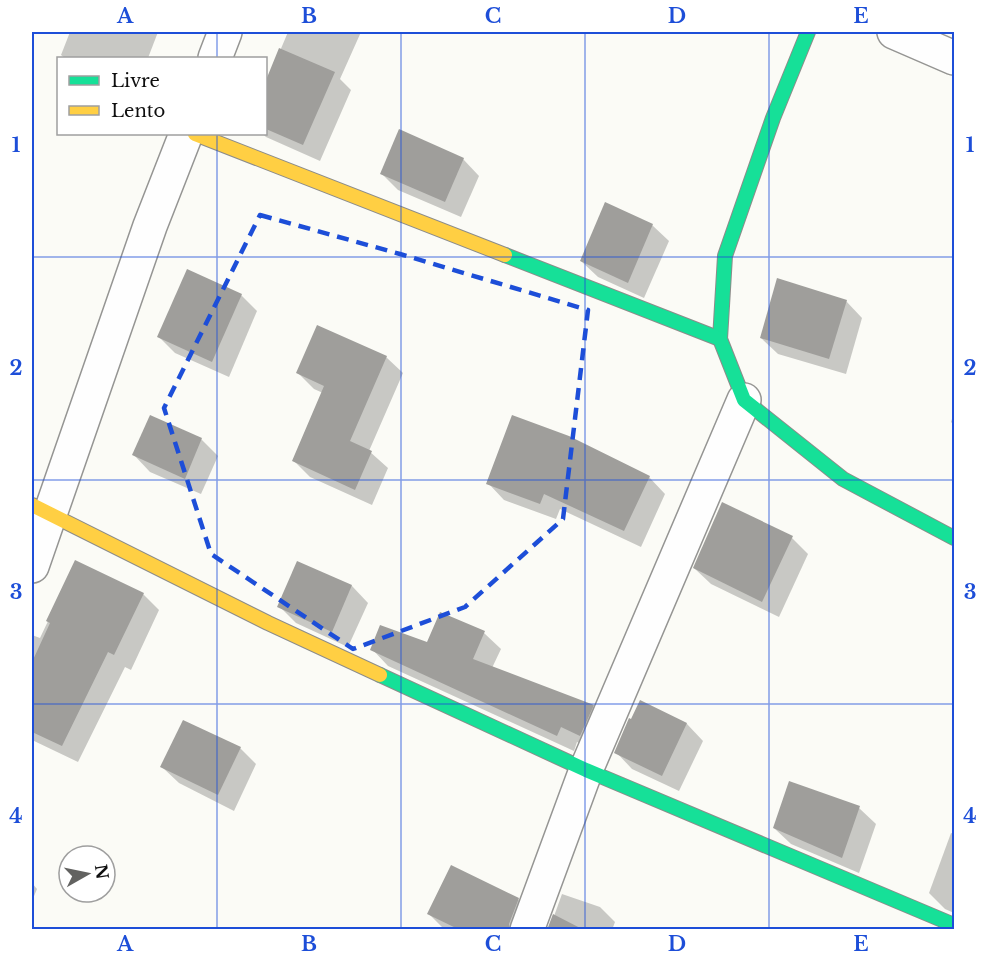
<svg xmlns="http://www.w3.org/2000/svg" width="986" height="961" viewBox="0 0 986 961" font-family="'Libre Baskerville',serif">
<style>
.shadow{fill:#0003}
.building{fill:#9f9e9b}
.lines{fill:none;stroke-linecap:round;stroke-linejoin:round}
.street-casing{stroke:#959593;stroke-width:36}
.fast-casing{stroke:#8c8c8a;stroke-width:16}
.slow-casing{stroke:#8c8c8a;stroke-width:16}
.street{stroke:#fefefe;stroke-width:33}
.fast{stroke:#16e098;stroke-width:14}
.slow{stroke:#ffcf43;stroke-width:14}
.marked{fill:none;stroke:#1d4ed8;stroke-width:4.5;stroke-dasharray:12 8;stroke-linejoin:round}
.grid{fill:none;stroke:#1d4ed8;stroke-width:1.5;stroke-opacity:0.55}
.neatline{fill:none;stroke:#1d4ed8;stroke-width:2}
.grid-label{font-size:20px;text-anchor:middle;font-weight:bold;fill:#1d4ed8}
</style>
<rect width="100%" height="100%" fill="#fbfbf6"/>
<!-- shadow -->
<g class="shadow">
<path d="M70,32H158L148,58H65L61,55Z"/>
<path d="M288,32H361L340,79L351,90L320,161L266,137L263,134H266V84Z"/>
<path d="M463,159L479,176L461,217L398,190L381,173Z"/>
<path d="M652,225L669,241L644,298L598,277L581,261Z"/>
<path d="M241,295L257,311L229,377L175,353L159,337Z"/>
<path d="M846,301L862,318L846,374L778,354L761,338Z"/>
<path d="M386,357L403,373L369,451L388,468L372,505L310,477L294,461L323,393L314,389L298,373Z"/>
<path d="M954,413V425L951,422Z"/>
<path d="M201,439L218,456L201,494L150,472L134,455Z"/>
<path d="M649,477L665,494L641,547L560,509L556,519L504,500L488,483Z"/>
<path d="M792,538L808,554L779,617L711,584L694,568Z"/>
<path d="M76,562L143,594L159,610L131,670L125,667L78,762L32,740V635L40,638Z"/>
<path d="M298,563L352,586L368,603L348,647L296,623L279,606Z"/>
<path d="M441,614L484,633L501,649L492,668L593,706L609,722L597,752L577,742L574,751L388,666L372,649L428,644Z"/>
<path d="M641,702L687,724L703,741L679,791L632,769L616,752Z"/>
<path d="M240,748L256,764L234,811L179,783L162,767Z"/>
<path d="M859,808L876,824L859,873L791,844L774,828Z"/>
<path d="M951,833L954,834V913L945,909L929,893Z"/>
<path d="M32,883L37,889L32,901Z"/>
<path d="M562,894L600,907L615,922L612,930H549Z"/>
<path d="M518,899L532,914L527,930H441L442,927L429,914Z"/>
</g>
<!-- building -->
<g class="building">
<path d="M279,48L335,72L303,145L266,129V80Z"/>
<path d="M399,129L464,158L445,202L380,174Z"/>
<path d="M605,202L653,224L628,283L580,261Z"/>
<path d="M187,269L242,294L212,362L157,337Z"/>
<path d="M777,278L847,300L829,359L760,338Z"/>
<path d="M317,325L387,356L350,441L372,451L355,490L292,461L324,386L296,373Z"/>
<path d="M150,415L202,438L185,479L132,455Z"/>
<path d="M512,415L569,436L650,476L624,531L544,494L540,504L486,484Z"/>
<path d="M722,502L793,536L762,602L693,568Z"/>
<path d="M75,560L144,593L114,655L108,652L62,746L32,732V662L50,623L46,621Z"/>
<path d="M297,561L352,585L332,632L277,607Z"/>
<path d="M440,612L485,631L473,659L594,705L580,736L561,727L557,736L370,650L380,625L427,642Z"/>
<path d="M640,700L687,723L662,776L614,753L629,718L631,719Z"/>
<path d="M183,720L241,747L218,795L160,767Z"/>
<path d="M789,781L860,806L842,858L773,828Z"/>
<path d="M451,865L519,898L509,924V930H460L427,914Z"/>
<path d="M553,914L584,930H547Z"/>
</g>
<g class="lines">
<defs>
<g id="street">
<path d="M894,32L954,58"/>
<path d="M215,58L225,32"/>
<path d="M32,566L150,226L186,134"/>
<path d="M527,930L586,770L744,400"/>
</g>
<g id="fast">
<path d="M808,32L773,118L725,256L720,339L744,400L843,479L954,538"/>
<path d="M505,255L720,339"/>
<path d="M380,675L586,770L954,925"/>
</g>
<g id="slow">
<path d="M195,134L505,255"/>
<path d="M32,505L268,623L380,675"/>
</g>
</defs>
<!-- street casing -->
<use href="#street" class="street-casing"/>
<!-- fast casing -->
<use href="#fast" class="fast-casing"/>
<!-- slow casing -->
<use href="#slow" class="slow-casing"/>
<!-- street -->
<use href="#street" class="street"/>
<!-- fast -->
<use href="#fast" class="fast"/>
<!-- slow -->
<use href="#slow" class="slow"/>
</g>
<!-- marked area -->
<path class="marked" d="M260,215L400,254L588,310L563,519L465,607L353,649L211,554L164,408Z"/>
<!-- grid -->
<path class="grid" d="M217,32V58M401,32V930M585,32V930M769,32V930M217,134V930M32,257H954M32,480H954M32,704H954"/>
<!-- border -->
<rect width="986" height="961" fill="none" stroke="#ffffff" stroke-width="66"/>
<!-- legend -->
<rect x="57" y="57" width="210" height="78" fill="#ffffff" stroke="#9f9f9f" stroke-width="1.5"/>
<rect x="69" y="76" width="30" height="9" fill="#16e098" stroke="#9f9f9f" stroke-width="1.5"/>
<text x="111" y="87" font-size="18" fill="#0f0f0f">Livre</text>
<rect x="69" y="106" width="30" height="9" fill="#ffcf43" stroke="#9f9f9f" stroke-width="1.5"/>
<text x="111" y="117" font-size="18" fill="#0f0f0f">Lento</text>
<!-- north arrow -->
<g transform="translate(87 874) rotate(81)"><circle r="28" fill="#ffffff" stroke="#9f9f9f" stroke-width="1.5"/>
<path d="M0-4.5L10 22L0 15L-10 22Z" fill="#626260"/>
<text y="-9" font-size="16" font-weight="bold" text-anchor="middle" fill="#0f0f0f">N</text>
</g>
<rect x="33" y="33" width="920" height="895" class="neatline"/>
<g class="grid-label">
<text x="125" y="23">A</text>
<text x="309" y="23">B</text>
<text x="493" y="23">C</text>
<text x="677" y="23">D</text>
<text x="861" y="23">E</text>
<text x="16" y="152">1</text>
<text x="970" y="152">1</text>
<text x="16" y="375">2</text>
<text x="970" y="375">2</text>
<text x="16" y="599">3</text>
<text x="970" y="599">3</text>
<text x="16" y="823">4</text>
<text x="970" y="823">4</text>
<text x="125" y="951">A</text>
<text x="309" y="951">B</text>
<text x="493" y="951">C</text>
<text x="677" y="951">D</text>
<text x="861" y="951">E</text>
</g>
</svg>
